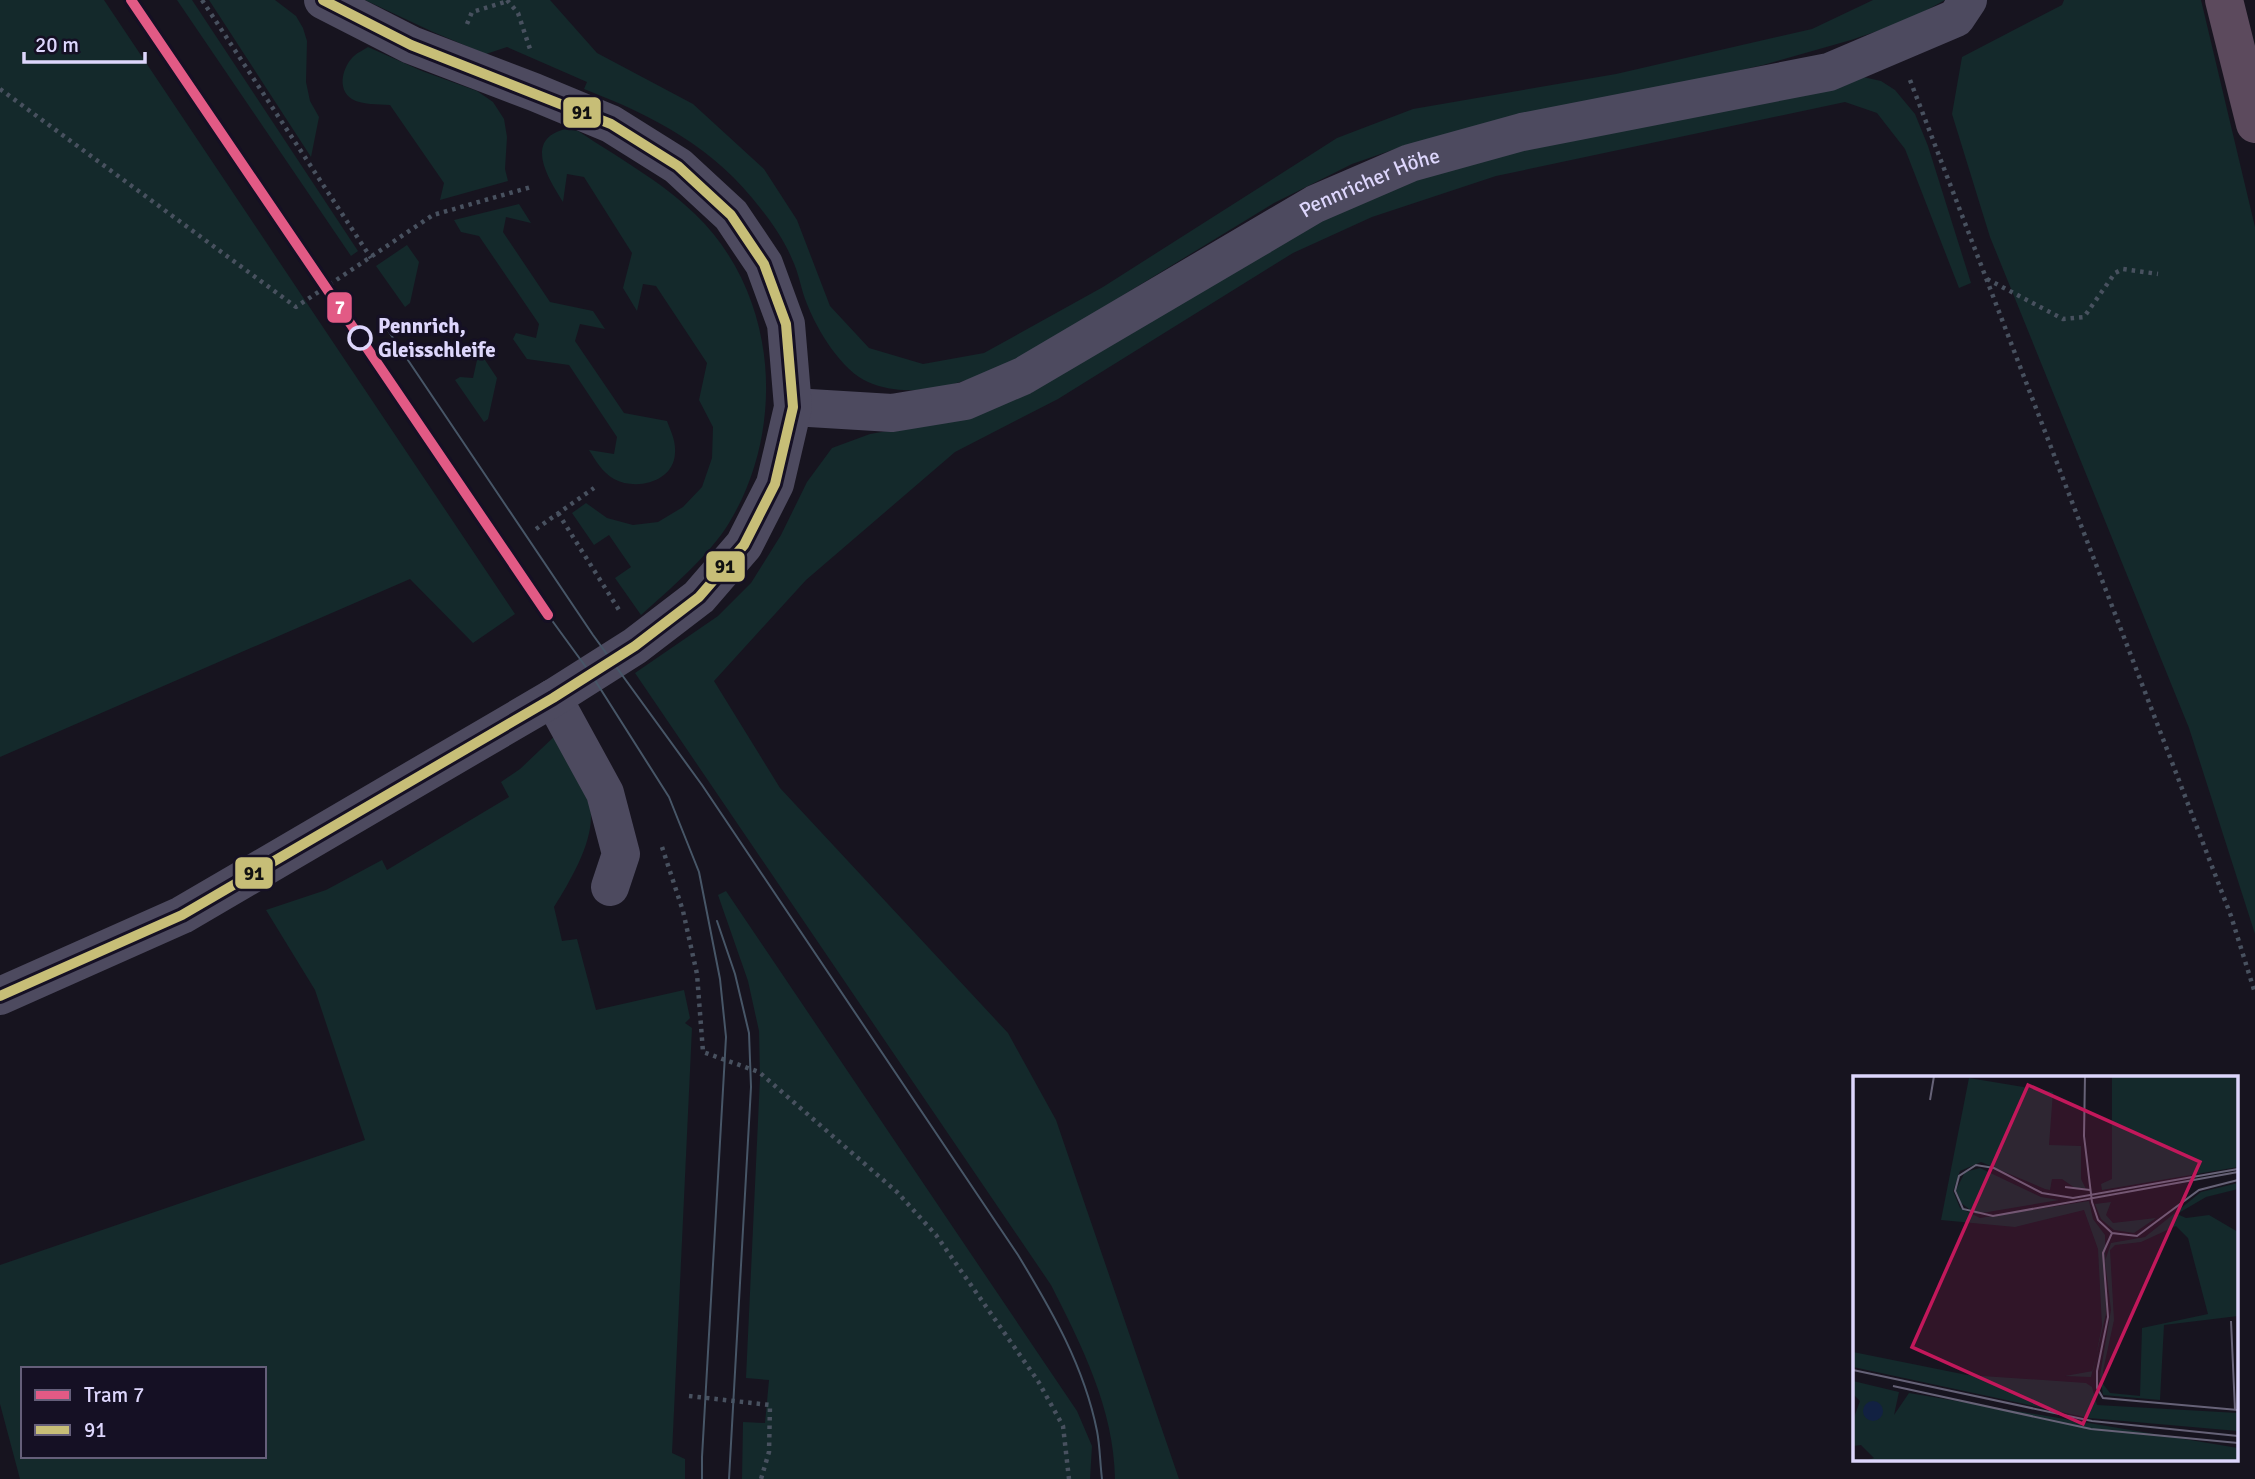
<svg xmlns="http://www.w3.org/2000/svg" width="2255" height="1479" viewBox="0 0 2255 1479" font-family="Signika,sans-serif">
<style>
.green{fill:#14292b;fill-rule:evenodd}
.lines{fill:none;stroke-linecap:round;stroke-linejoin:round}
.path{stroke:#48515f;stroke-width:4.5;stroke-dasharray:3.5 5;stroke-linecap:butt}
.minor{stroke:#4d4a5f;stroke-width:38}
.highway{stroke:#5c4a5d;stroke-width:38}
.tram{stroke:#475667;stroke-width:2}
.bus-1-casing{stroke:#151024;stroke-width:16}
.bus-1{stroke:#c7be77;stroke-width:10}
.tram-1-casing{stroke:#151024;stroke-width:16}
.tram-1{stroke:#e25a85;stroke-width:10}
.stop-dot{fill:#151024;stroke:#ddd6fc;stroke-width:3.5}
.labels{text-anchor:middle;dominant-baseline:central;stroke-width:7;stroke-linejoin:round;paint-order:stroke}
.street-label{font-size:21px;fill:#ddd6fc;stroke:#151024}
.stop-label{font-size:21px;font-weight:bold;fill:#ddd6fc;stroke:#151024;text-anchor:start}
.inset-road{fill:none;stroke:#666277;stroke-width:2}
.view{fill:#c2185b;fill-opacity:0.15;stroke:#c2185b;stroke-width:3.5}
.inset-edge{fill:none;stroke:#ddd6fc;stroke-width:3.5}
.line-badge{stroke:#151024;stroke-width:2.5}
.badge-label{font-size:19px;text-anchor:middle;font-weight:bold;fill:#fff}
.pale-badge-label{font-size:19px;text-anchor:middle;font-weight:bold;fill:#111}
</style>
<rect width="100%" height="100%" fill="#17141f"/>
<!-- green -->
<g class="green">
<path d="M0,0H104L515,614L473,643L410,579L0,757Z"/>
<path d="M177,0H192L358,251L351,256Z"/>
<path d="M209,0H275L296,16L303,28L307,41L306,82L310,101L319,117L311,157Z"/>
<path d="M365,0H550L597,53L693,104L764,169L797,220L830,306L869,348L923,364L984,353L1103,287L1337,138L1413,109L1616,74L1812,29L1873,0H1945L1907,21L1851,40L1763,65L1398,148L1352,164L1274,203L1012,363C970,381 913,402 868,382C842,371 817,330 807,304C801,290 799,273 792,259C785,242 773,224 761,209C715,148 654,116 584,89L587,82L507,47L486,54L433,32Z"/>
<path d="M2064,0H2201L2255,227V934L2189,728L1990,237L1952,114L1962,57L2062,5Z"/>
<path d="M368,47L422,71L477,91L493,102L504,119L507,137L505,169L508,181L440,200L444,183L390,105C379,104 361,105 352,99C336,89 343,66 354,56C358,52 364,50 368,47Z"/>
<path d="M1863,77L1881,81L1895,90L1915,114L1928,146L1971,283L1959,288L1905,149L1877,113L1845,102L1496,176L1372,217L1293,253L1058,399L955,452L806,580L714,681L780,788L1008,1033L1056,1120L1179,1479H1115C1114,1409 1082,1346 1051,1285L635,673L718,616L751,583L781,535L807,482L832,448L870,434L939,422L1278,237L1391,187L1494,157Z"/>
<path d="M566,129L578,131C617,157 661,181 695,214C778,294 787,427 729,523C709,556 669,590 641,615L615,578L631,567L609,535L594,545L572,513L586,503L607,518L633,525L658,522L683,507L702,487L712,458L713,427L699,400L707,363L656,286L643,284L637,311L623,288L632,253L584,177L567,174L563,202C548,178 523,139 566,129Z"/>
<path d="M519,204L531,223L506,217L503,232L550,302L593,311L605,329L580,324L575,341L624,413L667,421C671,432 676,441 675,453C674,482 636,491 614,479C602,472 596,461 589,450L614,454L617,437L569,365L527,359L513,339L516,333L536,338L539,324L479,236L461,232L454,220Z"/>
<path d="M407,245L419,262L410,303L405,307L376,266Z"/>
<path d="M479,351L497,378L488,419L484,422L455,380L460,377L473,378Z"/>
<path d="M559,732C572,755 591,791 591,817C591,846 569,883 554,907L562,941L577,939L596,1010L684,990L690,1018L685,1023L692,1028L672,1453L685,1459V1479H20L0,1404V1265L365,1140L315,990L266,910L326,890L382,860L387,870L509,797L501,782L520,769ZM23,1369H264V1456H23Z"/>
<path d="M726,891L1077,1411L1092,1446L1090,1479H742L743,1422L765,1423L769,1380L746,1378L760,1078L759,1031L748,981L718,895Z"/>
</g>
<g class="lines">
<!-- path -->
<g class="path">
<path d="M202,0L371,258"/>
<path d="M507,0L518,13L530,49"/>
<path d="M467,24L472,12L508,1"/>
<path d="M1910,80L2231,916L2255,993"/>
<path d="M0,89L296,307L433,215L531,187"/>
<path d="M1987,279L2063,319L2084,317L2115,273L2123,269L2158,274"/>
<path d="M558,513L619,610"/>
<path d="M536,529L594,488"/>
<path d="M662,847L683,911L697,974L703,1052L759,1072L897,1192L936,1235L1038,1381L1063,1426L1069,1479"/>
<path d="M689,1396L770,1405L769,1452L761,1479"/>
</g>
<!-- minor -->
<g class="minor">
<path id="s1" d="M793,407L892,413L965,401L1023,376L1315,204L1410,163L1522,132L1829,72L1956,18L1968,0"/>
<path d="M553,698L605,793L621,854L610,887"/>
<path d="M0,996L182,915L553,698L635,646L699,597L744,545L775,484L793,407L786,324L764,264L731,215L678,166L611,124L534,92L411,45L323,0"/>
</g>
<!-- highway -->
<path class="highway" d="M2224,0L2255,124"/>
<!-- tram -->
<g class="tram">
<path d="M383,323L593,635L702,785L1018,1255C1052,1311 1084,1366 1097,1431C1100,1446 1100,1463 1102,1479"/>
<path d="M548,615L591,674L669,797L699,872L720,979L726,1037L702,1457V1479"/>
<path d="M717,921L735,974L749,1033L751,1087L729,1479"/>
</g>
<defs>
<path id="bus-1" d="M0,996L182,915L553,698L635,646L699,597L744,545L775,484L793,407L786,324L764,264L731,215L678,166L611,124L411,45L323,0"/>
</defs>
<!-- bus-1 casing -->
<use href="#bus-1" class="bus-1-casing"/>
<!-- bus-1 -->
<use href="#bus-1" class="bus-1"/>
<defs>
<path id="tram-1" d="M131,0L548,615"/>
</defs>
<!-- tram-1 casing -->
<use href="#tram-1" class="tram-1-casing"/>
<!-- tram-1 -->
<use href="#tram-1" class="tram-1"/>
</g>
<!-- markers -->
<circle class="stop-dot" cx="360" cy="338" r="11"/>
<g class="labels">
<!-- street labels -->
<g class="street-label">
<text stroke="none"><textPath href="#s1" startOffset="634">Pennricher Höhe</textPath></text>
</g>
<!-- stop labels -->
<g class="stop-label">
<text x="378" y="326">Pennrich,<tspan x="378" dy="24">Gleisschleife</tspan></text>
</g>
</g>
<!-- overview -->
<g transform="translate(1853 1076)">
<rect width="385" height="385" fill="#17141f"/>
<path d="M259,0H385V91L249,114L248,108L259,103ZM116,2L200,16L196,69L228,70V103L233,113L222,112L209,103H199L197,114L192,113L128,86L107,95L100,115L107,132L127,142L236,125L240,143L252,159L253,238L238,301L212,300L240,295L249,250L245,173L231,134L162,151L88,144ZM127,92L188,121L206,124L123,138L108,127L103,114L112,96ZM385,107V113L353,121L324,138L333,142L356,139L385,156V240L311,249L307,324L250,319L247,299L258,234L252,185L258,167L292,161L348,116ZM323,150L335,162L355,238L289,252L287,320L257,317L250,308V295L261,244L257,174L262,169L288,166ZM258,126L253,139L260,147L303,142L281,157L261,154L248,143L242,128ZM0,276L114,299L233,307L239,311L244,329L385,337V355L236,342L0,291ZM0,305L46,316L41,339L56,317L385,372V385H12L21,382L8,369L0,370V344L7,325L0,318Z" fill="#14292b" fill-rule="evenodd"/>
<path d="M10 335a10 10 0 1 1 20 0a10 10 0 1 1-20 0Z" fill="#122142"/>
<path class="inset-road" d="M232,0L231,60L239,126L245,144L259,157L284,160L346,114L385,104M77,24L81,0M385,93L220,122L189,117L141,92L123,89L106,100L102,115L110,133L140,140L385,96M212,111L237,114M259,157L250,177L255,241L244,295V312L250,322L385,334M378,245L382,334M0,294L239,345L385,360M40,310L238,353L385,367"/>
<path class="view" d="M175,9L347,86L230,348L59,271Z"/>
<rect width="385" height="385" class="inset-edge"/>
</g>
<g class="line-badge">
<rect x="562" y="96" width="40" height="33" rx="7" fill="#c7be77"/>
<rect x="326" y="291" width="27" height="33" rx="7" fill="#e25a85"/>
<rect x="705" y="550" width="41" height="33" rx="7" fill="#c7be77"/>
<rect x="234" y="856" width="40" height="34" rx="7" fill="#c7be77"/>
</g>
<g class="badge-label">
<text x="340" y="314">7</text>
</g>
<g class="pale-badge-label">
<text x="582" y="119">91</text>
<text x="725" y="573">91</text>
<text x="254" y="880">91</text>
</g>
<!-- legend -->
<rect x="21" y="1367" width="245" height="91" fill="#151024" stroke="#655f7a" stroke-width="2"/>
<rect x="35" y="1390" width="35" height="10" fill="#e25a85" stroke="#655f7a" stroke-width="2"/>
<text x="84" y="1402" font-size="21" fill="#ddd6fc">Tram 7</text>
<rect x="35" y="1425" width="35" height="10" fill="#c7be77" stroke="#655f7a" stroke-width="2"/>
<text x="84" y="1437" font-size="21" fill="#ddd6fc">91</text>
<!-- scale -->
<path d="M24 52v10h121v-10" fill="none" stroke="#ddd6fc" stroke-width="3.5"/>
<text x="35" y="52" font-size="21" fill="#ddd6fc" stroke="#151024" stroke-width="5" paint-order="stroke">20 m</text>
</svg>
